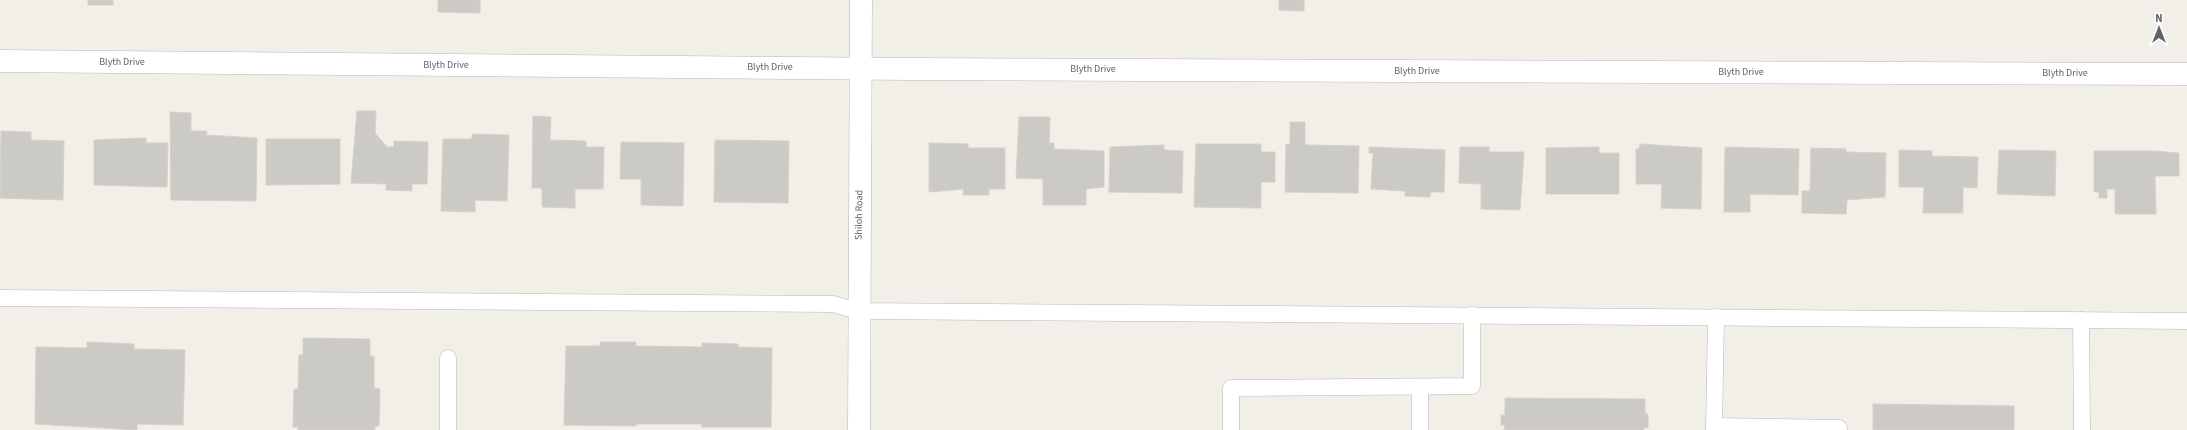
<svg xmlns="http://www.w3.org/2000/svg" width="2187" height="430" viewBox="0 0 2187 430" font-family="'Source Sans 3',sans-serif">
<style>
.building{fill:#cccac5;stroke:#d6d1c6}
.lines{fill:none;stroke-linecap:round;stroke-linejoin:round}
.service-casing{stroke:#b5b8bc;stroke-width:17}
.minor-casing{stroke:#b5b8bc;stroke-width:23}
.tertiary-casing{stroke:#b5b8bc;stroke-width:23}
.service{stroke:#fff;stroke-width:16}
.minor{stroke:#fff;stroke-width:22}
.tertiary{stroke:#fff;stroke-width:22}
.labels{text-anchor:middle;dominant-baseline:central;stroke-width:3.5;stroke-linejoin:round;paint-order:stroke}
.street-label{font-size:10px;fill:#5f6368;stroke:#fff}
</style>
<rect width="100%" height="100%" fill="#f1efe8"/>
<!-- building -->
<g class="building">
<rect x="88" y="0" width="25" height="5"/>
<path d="M438,0H480V13L438,12Z"/>
<path d="M1279,0H1304V11L1279,10Z"/>
<path d="M357,111H376L375,133L387,147H394V141L428,142L427,184H412V191L386,190V184L351,183Z"/>
<path d="M170,112L191,113V131H207L206,135L257,138L256,201L171,200Z"/>
<path d="M533,116L551,117L550,140L586,141V147H604L603,189H575V208L542,207V188H532Z"/>
<path d="M1019,117H1050L1049,143H1054V149L1104,151V187L1086,189V205H1043V179L1016,178Z"/>
<path d="M1290,122H1305V145L1359,146L1358,193L1285,192L1286,144H1290Z"/>
<path d="M1,131L31,132V140L64,141L63,200L0,198Z"/>
<path d="M472,134L509,135L507,201L475,200V212L441,211L443,139H472Z"/>
<path d="M146,138V143H168L167,187L94,185V140Z"/>
<path d="M266,139H340V184L266,185Z"/>
<path d="M715,140L789,141L788,203L714,202Z"/>
<path d="M621,142L684,143L683,206L641,205V179H620Z"/>
<path d="M929,143L968,144V148H1005V189H989V195H963L964,189L929,192Z"/>
<path d="M1196,144H1261V152H1275V182H1261V208L1194,207Z"/>
<path d="M1640,144L1702,148L1701,209L1661,208L1662,184H1636V149H1639Z"/>
<path d="M1164,145V150L1183,151L1182,193L1109,192L1110,147Z"/>
<path d="M1369,147L1445,150L1444,192H1431L1430,197L1405,196V191L1371,189L1373,153H1369Z"/>
<path d="M1460,147H1489V152H1524L1520,210L1481,209V184L1459,183Z"/>
<path d="M1599,147V153H1619V194H1546V148Z"/>
<path d="M1725,147L1799,149L1798,195L1750,194V212H1724Z"/>
<path d="M1811,148L1846,149V152L1886,153L1885,197L1847,200L1846,214L1802,213V191H1810Z"/>
<path d="M1899,150L1932,151V156L1978,157L1977,188L1963,187V213H1923L1924,187H1899Z"/>
<path d="M1999,150L2056,151L2055,196L1997,194Z"/>
<path d="M2094,151H2155L2179,153V176H2155L2156,214H2115V189H2107V198H2099V192H2094Z"/>
<path d="M303,338L370,339V356H374V388L380,389L379,426H375V430H298V427H293L294,389H298L299,355H303Z"/>
<path d="M87,342L134,344V349L185,350L183,425L137,424V430L35,424L36,347L87,348Z"/>
<path d="M600,342H636V346L702,347V343L738,344V347L772,348L771,427H702V424H636V426L564,425L566,346H600Z"/>
<path d="M1505,398L1645,399V414H1648V428L1644,427V430H1504L1505,425H1501V415H1505Z"/>
<path d="M1873,404L2014,406V430H1873Z"/>
</g>
<g class="lines">
<defs>
<g id="service">
<path d="M0,298L833,304L858,311L2187,321"/>
<path d="M2081,320L2082,430"/>
<path d="M448,358V430"/>
<path d="M1714,426L1839,428"/>
<path d="M1231,430V388L1472,386V315"/>
<path d="M1420,430V387"/>
<path d="M1714,430L1716,317"/>
</g>
<path id="minor" d="M0,61L910,69L2187,74"/>
<path id="tertiary" d="M859,430L861,0"/>
</defs>
<!-- service casing -->
<use href="#service" class="service-casing"/>
<!-- minor casing -->
<use href="#minor" class="minor-casing"/>
<!-- tertiary casing -->
<use href="#tertiary" class="tertiary-casing"/>
<!-- service -->
<use href="#service" class="service"/>
<!-- minor -->
<use href="#minor" class="minor"/>
<!-- tertiary -->
<use href="#tertiary" class="tertiary"/>
</g>
<g class="labels">
<!-- street labels -->
<g class="street-label">
<text x="122" y="62">Blyth Drive</text>
<text x="446" y="65">Blyth Drive</text>
<text x="770" y="67">Blyth Drive</text>
<text x="1093" y="69">Blyth Drive</text>
<text x="1417" y="71">Blyth Drive</text>
<text x="1741" y="72">Blyth Drive</text>
<text x="2065" y="73">Blyth Drive</text>
<text transform="translate(859 215) rotate(-89)">Shiloh Road</text>
</g>
</g>
<!-- north arrow -->
<g transform="translate(2159 28)" stroke="#ffffff" stroke-width="3" paint-order="stroke">
<path d="M0-3L7 15L0 10L-7 15Z" fill="#5f6368"/>
<text y="-6" font-size="11" font-weight="bold" text-anchor="middle" fill="#5f6368">N</text>
</g>
</svg>
